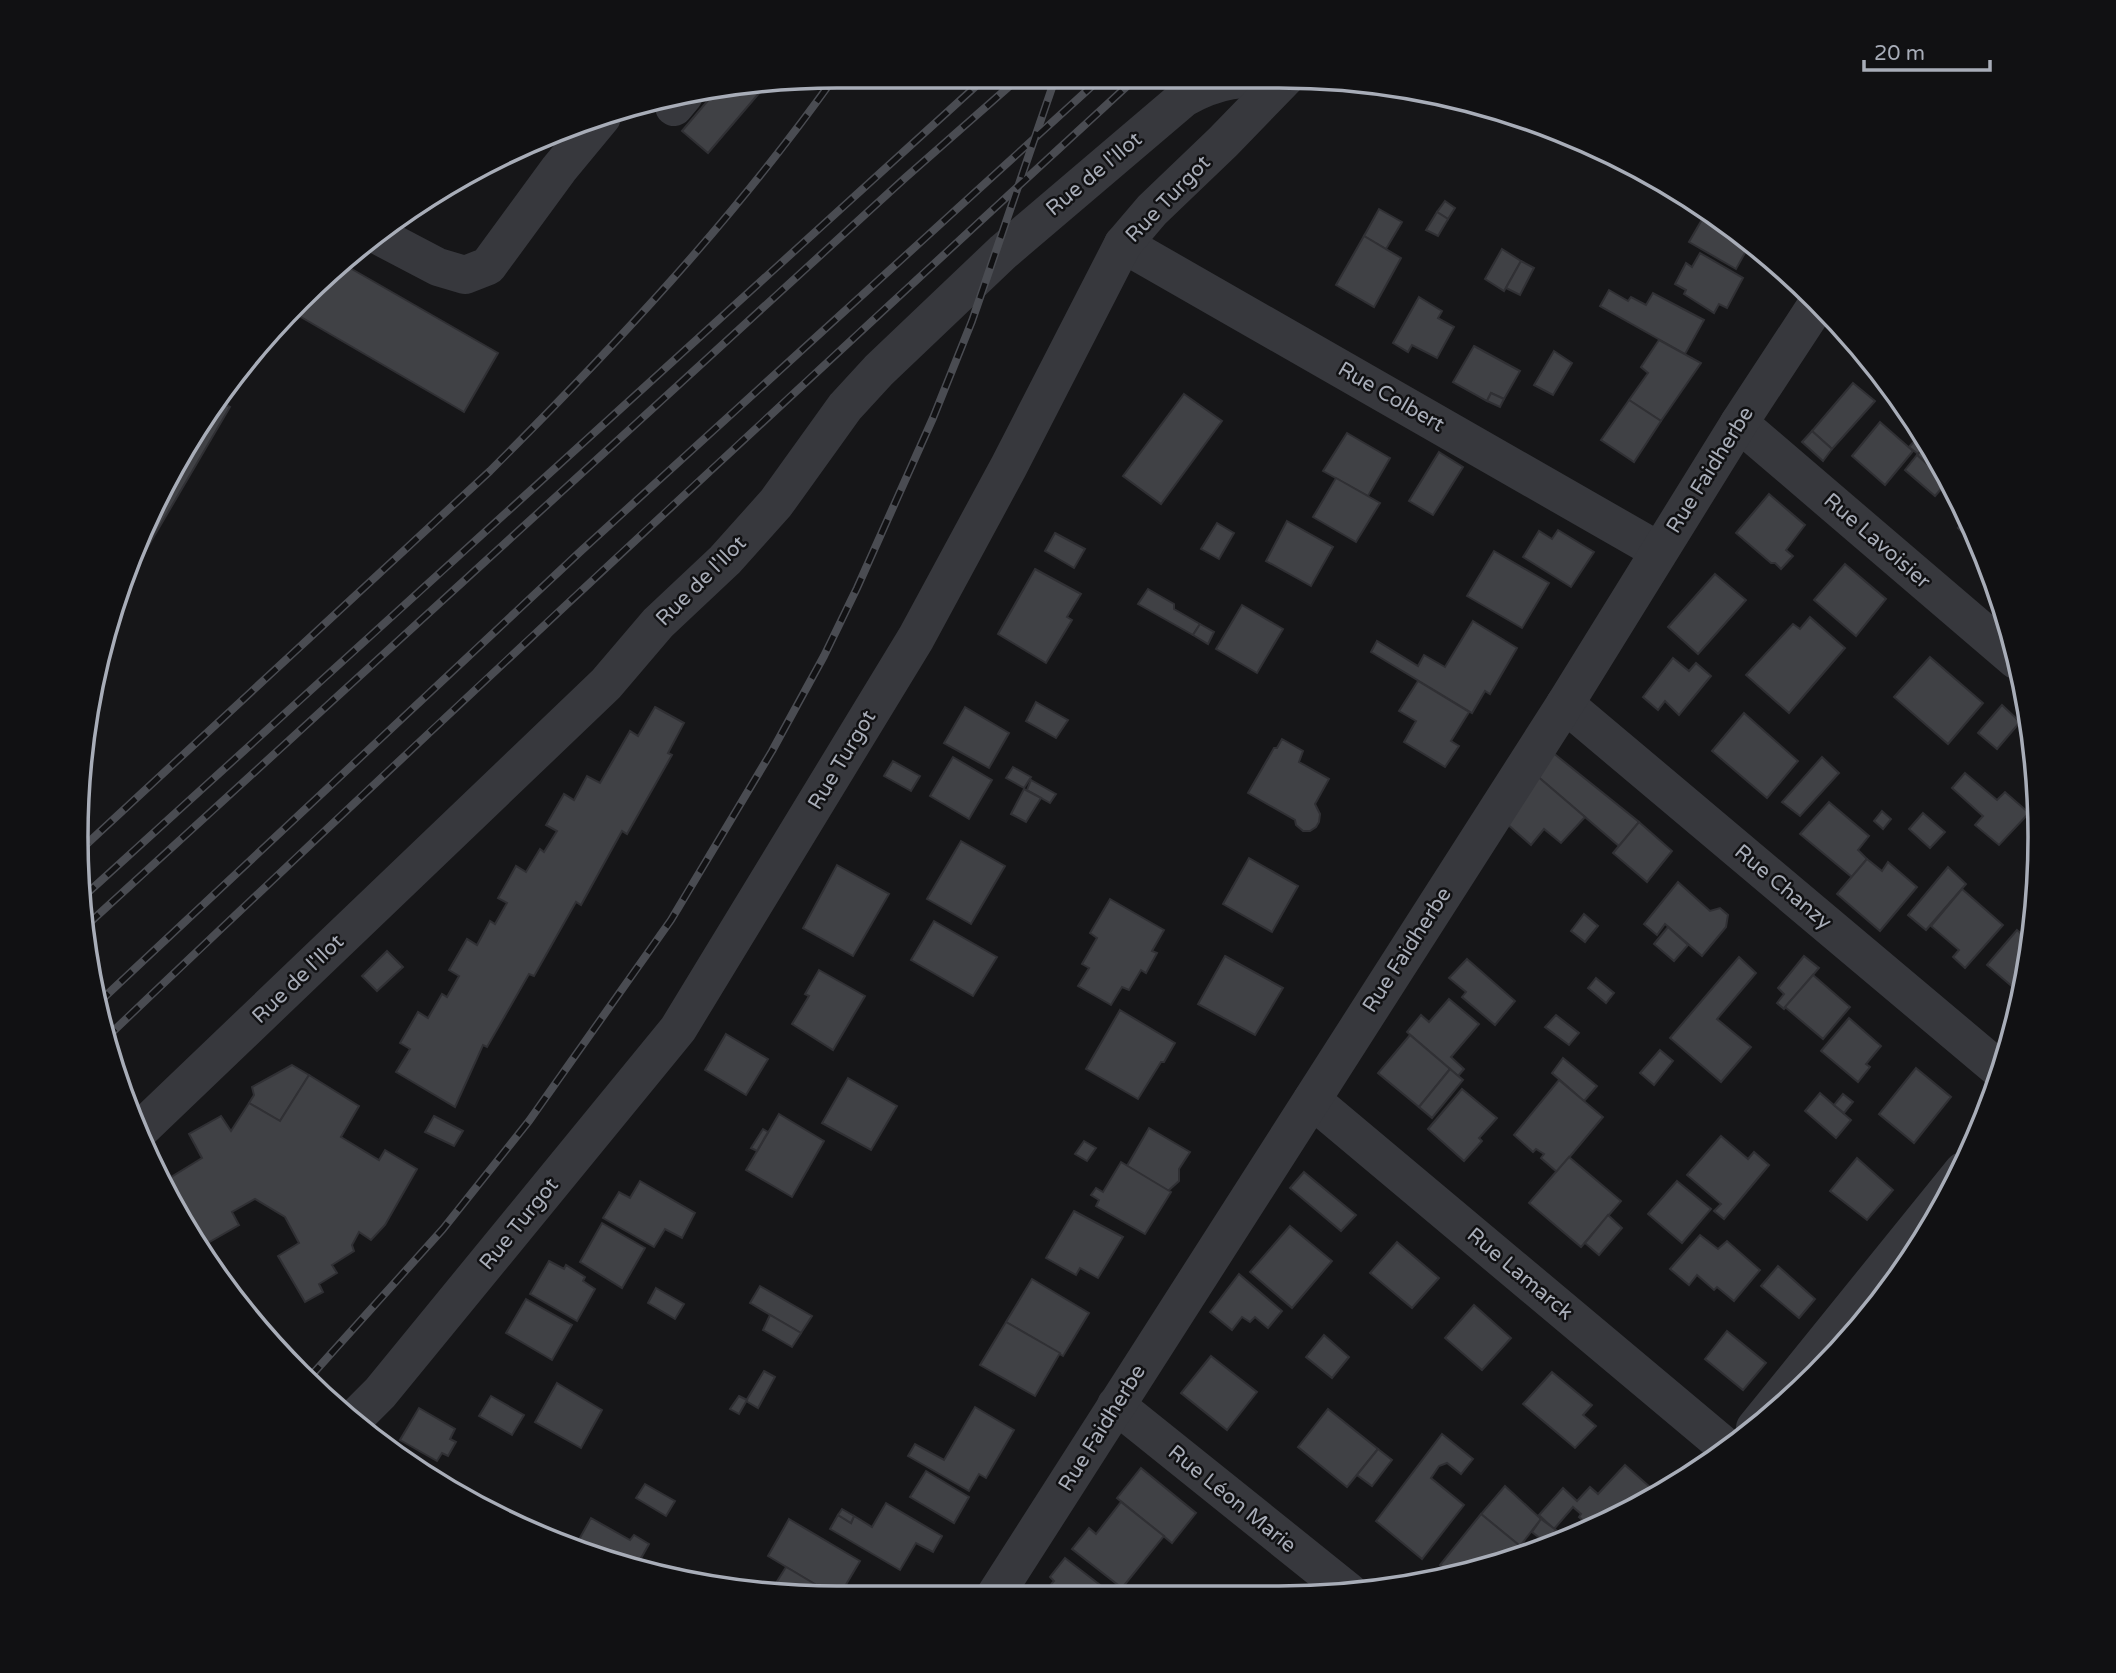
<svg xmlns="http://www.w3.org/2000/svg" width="2116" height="1673" viewBox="0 0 2116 1673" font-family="'Varela Round',sans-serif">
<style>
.building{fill:#404145;stroke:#303034;stroke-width:2}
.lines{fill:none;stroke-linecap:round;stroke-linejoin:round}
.minor{stroke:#37383d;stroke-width:38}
.rail-casing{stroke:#4a4c52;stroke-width:8}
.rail{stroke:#111113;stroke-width:5;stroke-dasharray:16;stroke-linecap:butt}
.labels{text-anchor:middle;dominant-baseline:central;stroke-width:5;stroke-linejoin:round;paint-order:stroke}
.street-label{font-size:21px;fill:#a8adb8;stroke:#111113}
.rim{fill:none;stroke:#a8adb8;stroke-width:3.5}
</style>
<rect width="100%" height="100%" fill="#161618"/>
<!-- building -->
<g class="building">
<path d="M766,85L708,153L682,131L716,91Z"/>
<path d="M1445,201L1455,208L1448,219L1437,212Z"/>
<path d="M1379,209L1402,222L1386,249L1364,236Z"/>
<path d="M1707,211L1751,242L1736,269L1689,242Z"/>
<path d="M1437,212L1448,219L1438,236L1426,230Z"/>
<path d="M1364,236L1401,258L1374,307L1336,285Z"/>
<path d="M1502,249L1521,261L1504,291L1485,279Z"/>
<path d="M1700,253L1743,278L1727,308L1719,304L1714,313L1684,294L1686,290L1675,284L1686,263L1692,267Z"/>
<path d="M1521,261L1534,268L1520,295L1506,288Z"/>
<path d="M343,264L498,353L464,412L289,310L298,299Z"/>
<path d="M1609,290L1628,301L1631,297L1646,305L1653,293L1704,320L1685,354L1600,306Z"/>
<path d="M1419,297L1442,311L1438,318L1454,327L1437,358L1412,345L1408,352L1393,343Z"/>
<path d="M1659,340L1701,363L1661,421L1629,400L1648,373L1641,367Z"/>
<path d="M1474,346L1520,371L1504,399L1491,393L1487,401L1453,382Z"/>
<path d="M1554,351L1572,363L1553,395L1534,385Z"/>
<path d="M1853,383L1875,401L1832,449L1812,431Z"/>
<path d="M1491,393L1504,399L1500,407L1487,401Z"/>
<path d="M1184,394L1222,421L1161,504L1123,476Z"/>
<path d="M1629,400L1661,421L1634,462L1601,440Z"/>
<path d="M219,401L230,407L120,594L177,456Z"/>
<path d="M1880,422L1913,451L1885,485L1852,456Z"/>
<path d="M1914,422L1929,442L1918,454L1909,447L1920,435L1911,426Z"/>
<path d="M1812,431L1832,449L1823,461L1802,442Z"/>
<path d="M1347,433L1390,458L1368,496L1323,471Z"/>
<path d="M1929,442L1939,456L1958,498L1944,486L1947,482L1917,455Z"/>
<path d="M1439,452L1463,467L1433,515L1409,501Z"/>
<path d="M1917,455L1947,482L1935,496L1905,470Z"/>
<path d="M1336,478L1380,503L1356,542L1313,517Z"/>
<path d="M1769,494L1805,525L1786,550L1793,556L1781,569L1775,563H1771L1736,533Z"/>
<path d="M1967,518L1981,549L1958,528Z"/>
<path d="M1287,521L1333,547L1311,586L1266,561Z"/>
<path d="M1217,523L1234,533L1219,559L1201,549Z"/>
<path d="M1558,530L1594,552L1571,587L1523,557L1539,531L1552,539Z"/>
<path d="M1055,533L1085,549L1074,568L1045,551Z"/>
<path d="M1494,551L1549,583L1522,628L1467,596Z"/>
<path d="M1845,564L1886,599L1856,636L1814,600Z"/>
<path d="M1035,569L1081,594L1067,617L1072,620L1046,663L998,634Z"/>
<path d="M1715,574L1746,600L1698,654L1668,627Z"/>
<path d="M1148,589L1174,604V609L1200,624L1193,635L1138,604Z"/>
<path d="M1242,605L1283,629L1257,673L1216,649Z"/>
<path d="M1810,617L1845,648L1789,713L1746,675L1793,624L1800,629Z"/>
<path d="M1473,621L1517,648L1490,694L1485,691L1472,713L1371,652L1377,641L1418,666L1424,655L1445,667Z"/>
<path d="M1200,624L1214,632L1208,644L1193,635Z"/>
<path d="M1930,657L1983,703L1948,744L1894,697Z"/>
<path d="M1673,658L1689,671L1696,663L1711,676L1679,715L1665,701L1658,710L1643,697Z"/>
<path d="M1418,681L1469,712L1451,741L1459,746L1445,767L1404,742L1416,721L1399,711Z"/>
<path d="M1036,702L1068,720L1056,738L1026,721Z"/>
<path d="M2002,705L2020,722L1997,749L1978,733Z"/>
<path d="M655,707L684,723L668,753L672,755L627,834L622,831L581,905L576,902L534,976L529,974L487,1047L483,1045L455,1107L396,1072L410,1049L400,1043L418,1012L428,1018L442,994L447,997L459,976L449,970L467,939L477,945L490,921L495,924L507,903L498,898L516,866L526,872L540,849L544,852L557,831L546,825L564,794L574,800L587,776L600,783L630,731L638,736Z"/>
<path d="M965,707L1009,733L989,768L944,743Z"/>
<path d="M1744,713L1798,761L1767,798L1712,751Z"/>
<path d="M1282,739L1303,751L1299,762L1329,779L1315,804L1320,814L1319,822L1316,827L1310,831H1303L1296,825L1295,820L1248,793L1274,748H1277Z"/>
<path d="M1552,752L1639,822L1619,846L1536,775Z"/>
<path d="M953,757L992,780L969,819L930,796Z"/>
<path d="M1822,757L1839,773L1800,816L1782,802Z"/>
<path d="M893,761L920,776L911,791L884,776Z"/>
<path d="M1013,767L1031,777L1024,788L1006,778Z"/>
<path d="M1965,773L1997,800L2005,792L2029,813L1999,845L1975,825L1983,816L1952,788Z"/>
<path d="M1536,775L1585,817L1561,843L1544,829L1531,845L1505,822Z"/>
<path d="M1031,780L1056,794L1050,803L1027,790Z"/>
<path d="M1024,789L1041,798L1026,822L1011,814Z"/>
<path d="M1829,802L1869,836L1858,850L1867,859L1852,877L1800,834Z"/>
<path d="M1882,811L1891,819L1883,829L1874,821Z"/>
<path d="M1923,813L1945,832L1930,848L1909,829Z"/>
<path d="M1639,822L1672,851L1647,882L1613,853Z"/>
<path d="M961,841L1005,866L971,924L927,899Z"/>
<path d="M1249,858L1298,886L1272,932L1223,904Z"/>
<path d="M1867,859L1882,871L1888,862L1917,887L1880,931L1837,894Z"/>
<path d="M837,865L889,894L853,956L803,928Z"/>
<path d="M1948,867L1966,884L1926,930L1908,915Z"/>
<path d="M1678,882L1710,911L1720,908L1728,915L1726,927L1702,956L1665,924L1657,935L1644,924Z"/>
<path d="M1962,889L2003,925L1965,968L1953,957L1959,950L1931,926Z"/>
<path d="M1110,899L1164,930L1152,951L1157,953L1146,973L1141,970L1129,990L1122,987L1111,1005L1078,986L1089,968L1082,964L1097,938L1090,933Z"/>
<path d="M1584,914L1598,926L1585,942L1571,931Z"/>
<path d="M934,921L997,957L973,996L911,960Z"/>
<path d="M1668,927L1688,945L1674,961L1654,944Z"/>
<path d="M2017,930L2030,941L2021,994L1987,965Z"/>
<path d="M387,951L403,967L377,991L362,976Z"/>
<path d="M1225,956L1283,988L1255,1035L1198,1004Z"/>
<path d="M1804,956L1819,968L1784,1009L1777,1003L1784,994L1778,988Z"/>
<path d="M1739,957L1756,973L1717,1019L1751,1047L1721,1082L1670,1038Z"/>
<path d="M1467,959L1515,1001L1495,1025L1462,997L1466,992L1449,978Z"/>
<path d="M819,970L865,996L833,1050L792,1024L809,996L805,994Z"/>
<path d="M1813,975L1850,1007L1823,1039L1785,1007Z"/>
<path d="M1596,978L1614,993L1606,1003L1588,988Z"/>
<path d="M1449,999L1479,1024L1451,1057L1464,1069L1458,1076L1407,1032L1421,1015L1429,1022Z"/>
<path d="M1120,1010L1175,1043L1164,1062H1161L1138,1099L1086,1069Z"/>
<path d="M1556,1015L1579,1033L1569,1045L1545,1027Z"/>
<path d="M1849,1018L1881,1046L1866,1064L1870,1067L1858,1082L1821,1051Z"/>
<path d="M726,1034L768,1059L746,1095L705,1070Z"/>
<path d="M1410,1035L1450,1069L1419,1107L1378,1073Z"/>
<path d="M1660,1050L1673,1061L1654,1085L1640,1073Z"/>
<path d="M1563,1058L1597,1086L1584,1101L1552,1073Z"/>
<path d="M292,1065L309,1075L280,1121L249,1103L254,1095L252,1087Z"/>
<path d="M1916,1068L1951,1097L1914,1143L1879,1114Z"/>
<path d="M1450,1069L1463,1080L1432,1118L1419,1107Z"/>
<path d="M309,1075L359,1106L341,1137L379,1160L385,1150L417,1169L385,1225L371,1240L359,1232L352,1245L354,1251L332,1265L337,1273L319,1284L323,1292L305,1302L278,1256L299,1243L285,1217L255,1199L232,1212L239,1225L199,1248L177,1217L155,1164L161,1160L171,1177L202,1158L189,1134L221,1116L231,1131L249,1103L280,1121Z"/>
<path d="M848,1078L897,1106L871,1150L822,1123Z"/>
<path d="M1559,1080L1603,1117L1557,1172L1541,1158L1544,1154L1536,1149L1533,1152L1514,1135Z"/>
<path d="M1462,1089L1497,1118L1479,1138L1482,1141L1464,1161L1428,1129Z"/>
<path d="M1820,1093L1851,1120L1836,1138L1805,1111Z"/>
<path d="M1843,1094L1853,1102L1844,1113L1834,1105Z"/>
<path d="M779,1114L824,1141L792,1197L746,1170Z"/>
<path d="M434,1116L463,1131L454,1146L425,1132Z"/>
<path d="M1149,1128L1190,1152L1179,1169V1181L1168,1191L1127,1166Z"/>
<path d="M763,1129L768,1132L757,1151L751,1148Z"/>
<path d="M1721,1136L1748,1159L1754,1152L1769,1165L1724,1219L1714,1211L1721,1204L1687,1175Z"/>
<path d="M1084,1141L1096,1148L1087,1161L1075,1154Z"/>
<path d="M1569,1157L1621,1201L1581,1247L1529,1203Z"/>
<path d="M1857,1158L1893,1190L1867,1220L1830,1191Z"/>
<path d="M1121,1162L1171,1192L1145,1234L1096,1206L1099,1200L1091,1195L1096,1188L1103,1192Z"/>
<path d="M1304,1172L1356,1215L1341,1231L1290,1188Z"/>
<path d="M640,1181L695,1213L682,1238L665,1229L654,1247L603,1218L619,1192L630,1198Z"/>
<path d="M1677,1181L1711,1209L1682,1243L1648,1214Z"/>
<path d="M1074,1211L1123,1237L1098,1278L1080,1268L1076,1275L1046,1258Z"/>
<path d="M1608,1215L1622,1228L1599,1255L1585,1243Z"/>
<path d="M602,1223L645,1248L622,1288L580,1262Z"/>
<path d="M1290,1226L1332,1261L1292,1308L1250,1272Z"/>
<path d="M1700,1235L1718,1249L1727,1241L1760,1270L1734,1301L1717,1287L1714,1290L1697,1275L1689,1285L1670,1269Z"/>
<path d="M1397,1242L1439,1278L1412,1308L1370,1273Z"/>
<path d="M549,1261L564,1269L566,1265L585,1277L583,1281L595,1289L577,1321L530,1294Z"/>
<path d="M1778,1266L1815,1299L1799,1318L1761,1286Z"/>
<path d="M1239,1274L1282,1311L1268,1328L1255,1317L1250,1322L1242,1317L1232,1330L1210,1312Z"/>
<path d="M1032,1279L1089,1313L1063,1356L1006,1322Z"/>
<path d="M760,1286L812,1316L801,1333L750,1303Z"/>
<path d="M656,1288L684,1304L675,1319L648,1303Z"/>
<path d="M526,1299L572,1325L552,1360L506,1333Z"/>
<path d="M1474,1305L1511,1338L1482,1370L1445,1338Z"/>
<path d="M770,1315L801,1333L792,1347L763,1330Z"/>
<path d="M1006,1322L1060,1353L1035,1396L980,1365Z"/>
<path d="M1727,1331L1766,1363L1743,1390L1705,1359Z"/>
<path d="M1324,1335L1349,1357L1332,1378L1306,1357Z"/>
<path d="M1211,1356L1257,1392L1227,1430L1181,1393Z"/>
<path d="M764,1371L775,1377L758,1408L746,1401Z"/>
<path d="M1552,1372L1592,1405L1583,1415L1596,1426L1575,1448L1523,1404Z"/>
<path d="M557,1383L602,1410L581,1448L535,1422Z"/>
<path d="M491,1396L524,1415L512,1435L479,1416Z"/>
<path d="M739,1396L747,1400L739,1414L730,1409Z"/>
<path d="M975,1407L1014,1430L986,1478L979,1474L969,1491L908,1456L915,1444L944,1460Z"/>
<path d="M419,1408L455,1429L450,1439L456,1442L448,1456L442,1453L437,1461L400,1440Z"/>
<path d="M1328,1409L1378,1449L1347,1487L1298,1447Z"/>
<path d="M1442,1434L1473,1459L1461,1474L1447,1463L1439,1466L1431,1478L1464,1505L1422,1559L1376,1521Z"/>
<path d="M1378,1449L1392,1460L1372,1486L1357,1475Z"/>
<path d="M1625,1465L1659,1495L1657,1497L1591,1527L1579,1517L1581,1514L1573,1507L1554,1529L1539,1515L1563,1488L1577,1501L1590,1487L1598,1494Z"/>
<path d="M1141,1468L1196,1513L1172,1543L1117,1498Z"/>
<path d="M926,1471L969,1497L954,1523L910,1497Z"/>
<path d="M448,1481L501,1513L499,1515L445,1486Z"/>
<path d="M645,1484L675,1501L666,1516L636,1498Z"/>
<path d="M1505,1486L1541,1519L1520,1546L1481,1514Z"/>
<path d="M1121,1502L1164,1536L1122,1588L1072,1549L1089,1528L1096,1534Z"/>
<path d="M886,1503L942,1536L933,1552L916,1543L900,1570L830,1529L838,1515L851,1523L854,1516L872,1527Z"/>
<path d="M842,1509L854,1516L851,1523L838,1515Z"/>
<path d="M1481,1514L1520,1546L1508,1561L1450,1572L1440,1565Z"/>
<path d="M591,1518L630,1540L634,1535L649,1544L636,1567L600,1556L577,1543Z"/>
<path d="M789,1519L860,1561L838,1598L768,1556Z"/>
<path d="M1541,1519L1556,1530L1546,1543L1532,1532Z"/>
<path d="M1065,1558L1104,1588L1098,1597H1045L1044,1593L1054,1581L1050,1577Z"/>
<path d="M786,1567L793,1571L838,1598L771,1591Z"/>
<path d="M679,1568L708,1585L688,1583L672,1578Z"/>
</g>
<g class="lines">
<!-- minor -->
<g class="minor">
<path d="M674,107L684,95"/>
<path d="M379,236L438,267L465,275L488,266L559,169L602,117"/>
<path d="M1123,244L1659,551"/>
<path d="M1739,423L2016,660"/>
<path d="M1565,704L2001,1071"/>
<path d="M1312,1100L1727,1448"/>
<path d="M141,1129L606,684L658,623L725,560L776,503L845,407L879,370L1003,252L1184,98C1217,80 1243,75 1280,82"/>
<path d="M1116,1405L1349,1592"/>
<path d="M355,1418L380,1393L678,1029L916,638L1009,466L1123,244L1152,210L1223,142L1286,77"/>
<path d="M1755,1428L1963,1171"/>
<path d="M994,1597L1565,704L1739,423L1819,301"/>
</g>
<defs>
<g id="rail">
<path d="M77,853L490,471C614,347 734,219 836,75"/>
<path d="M83,897L987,76"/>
<path d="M87,925L905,178L1021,76"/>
<path d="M97,1004L582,550L1103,76"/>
<path d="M104,1040C445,715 791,395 1138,76"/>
<path d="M309,1378L443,1229L529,1121L671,920L772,751L824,656L857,588L933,418L972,321L1056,76"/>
</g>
</defs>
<!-- rail casing -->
<use href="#rail" class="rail-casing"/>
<!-- rail -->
<use href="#rail" class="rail"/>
</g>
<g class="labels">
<!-- street labels -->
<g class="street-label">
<text transform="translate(1094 174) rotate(-40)">Rue de l'Ilot</text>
<text transform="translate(1168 199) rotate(-46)">Rue Turgot</text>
<text transform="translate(1391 397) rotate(30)">Rue Colbert</text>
<text transform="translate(1710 470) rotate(-58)">Rue Faidherbe</text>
<text transform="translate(1877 541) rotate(41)">Rue Lavoisier</text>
<text transform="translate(701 581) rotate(-45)">Rue de l'Ilot</text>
<text transform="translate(842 760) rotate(-59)">Rue Turgot</text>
<text transform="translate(1783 887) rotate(40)">Rue Chanzy</text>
<text transform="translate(1407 950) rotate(-57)">Rue Faidherbe</text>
<text transform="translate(298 979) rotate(-44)">Rue de l'Ilot</text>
<text transform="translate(519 1224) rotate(-51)">Rue Turgot</text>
<text transform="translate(1520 1274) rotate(40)">Rue Lamarck</text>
<text transform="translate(1102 1428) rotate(-58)">Rue Faidherbe</text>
<text transform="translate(1232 1499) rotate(39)">Rue Léon Marie</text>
</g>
</g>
<!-- crop -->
<path d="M0 0H2116V1673H0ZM837 88H1279A749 749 0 0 1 2028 837V837A749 749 0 0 1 1279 1586H837A749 749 0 0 1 88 837V837A749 749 0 0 1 837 88Z" fill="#111113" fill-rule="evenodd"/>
<path class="rim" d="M837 88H1279A749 749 0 0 1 2028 837V837A749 749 0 0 1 1279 1586H837A749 749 0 0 1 88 837V837A749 749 0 0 1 837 88Z"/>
<!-- scale -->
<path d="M1864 60v10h126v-10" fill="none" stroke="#a8adb8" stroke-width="3.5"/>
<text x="1874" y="60" font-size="21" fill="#a8adb8" stroke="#111113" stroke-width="5" paint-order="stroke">20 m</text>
</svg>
